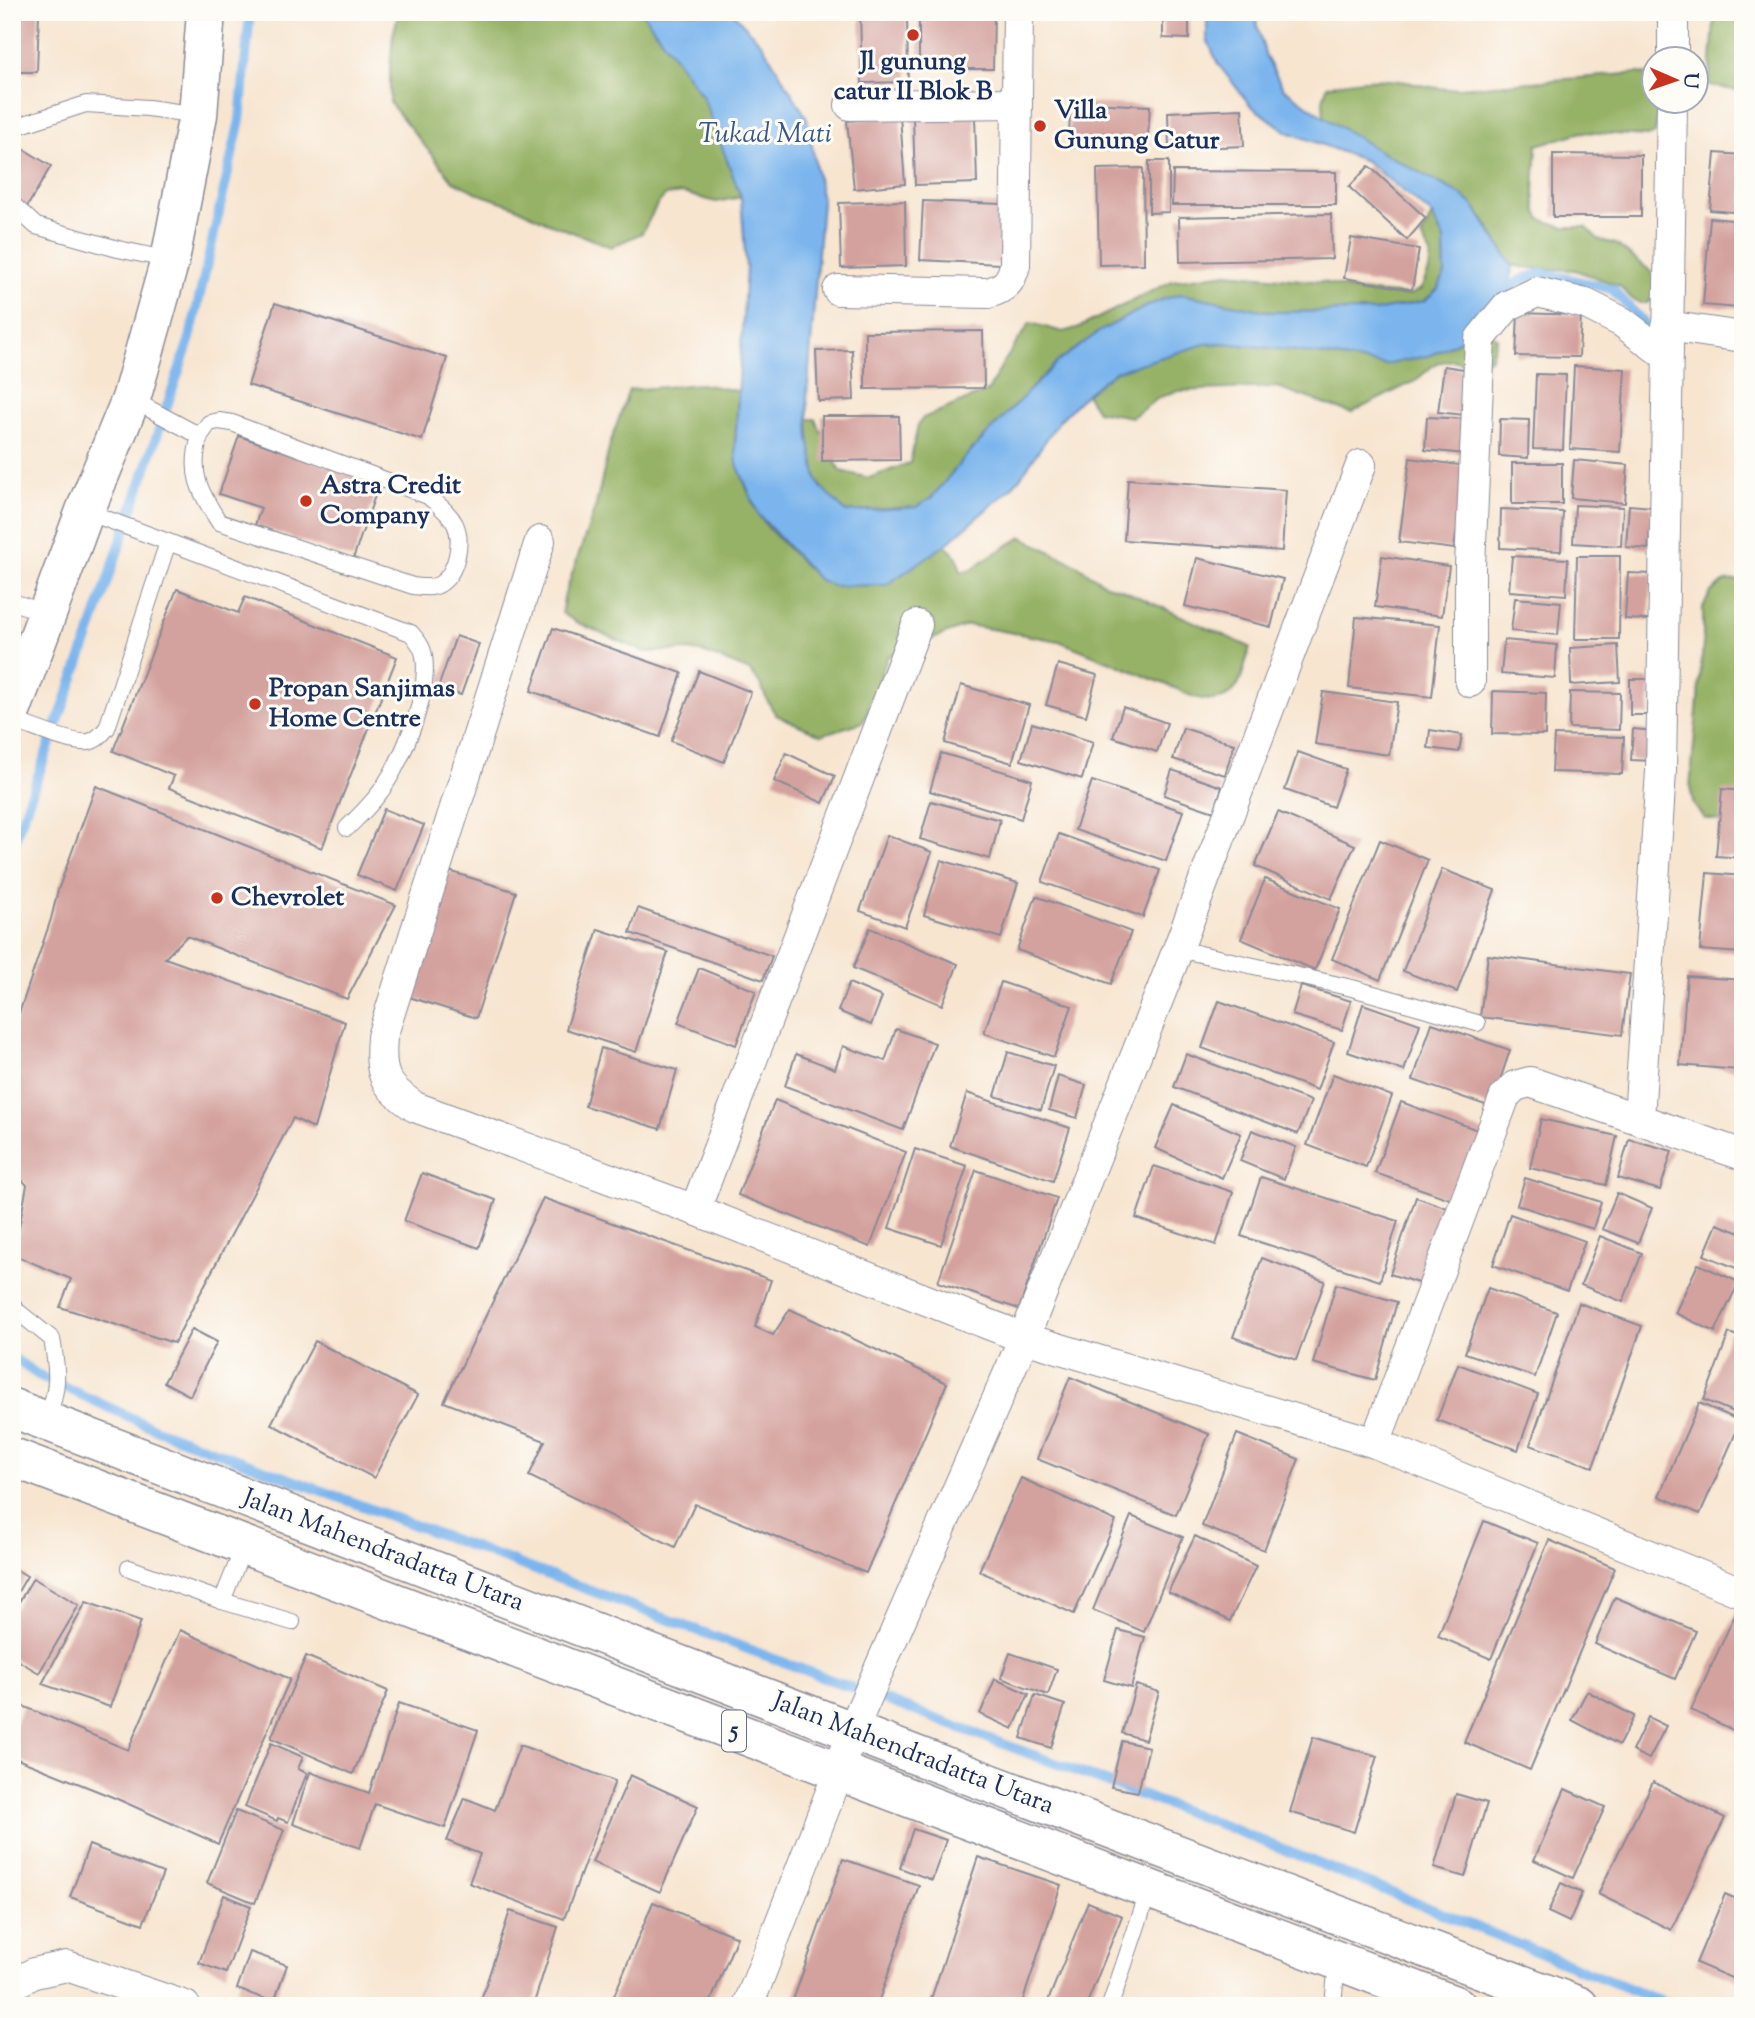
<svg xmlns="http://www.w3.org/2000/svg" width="1755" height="2018" viewBox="0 0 1755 2018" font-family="'Sorts Mill Goudy',serif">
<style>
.forest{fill:#96b266;stroke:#587062;stroke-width:2}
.water{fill:#7cb5ed;stroke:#4c72a6;stroke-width:2}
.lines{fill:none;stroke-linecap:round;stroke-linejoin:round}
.stream{stroke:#7cb5ed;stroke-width:10}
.building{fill:#d4a29e}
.lane-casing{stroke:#898a97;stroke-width:18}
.street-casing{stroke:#898a97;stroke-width:32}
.primary-casing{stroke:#898a97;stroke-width:41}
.highway-casing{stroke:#898a97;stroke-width:41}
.lane{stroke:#fff;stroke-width:16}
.street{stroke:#fff;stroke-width:30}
.primary{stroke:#fff;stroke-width:38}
.highway{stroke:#fff;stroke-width:38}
.poi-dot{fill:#c8321e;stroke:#fdfcf7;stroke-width:2.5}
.labels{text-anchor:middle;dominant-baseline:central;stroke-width:6;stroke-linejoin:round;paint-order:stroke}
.shield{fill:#fdfcf7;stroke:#5f6c8c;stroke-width:2}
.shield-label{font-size:24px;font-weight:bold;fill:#1b2f5e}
.poi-label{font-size:26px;font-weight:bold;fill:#1b2f5e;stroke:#fdfcf7;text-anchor:start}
.street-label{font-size:26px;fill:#1b2f5e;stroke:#fdfcf7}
.water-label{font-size:28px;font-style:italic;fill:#385789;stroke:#fdfcf7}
</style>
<rect width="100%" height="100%" fill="#fdfcf7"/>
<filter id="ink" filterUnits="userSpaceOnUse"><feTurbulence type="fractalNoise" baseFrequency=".0143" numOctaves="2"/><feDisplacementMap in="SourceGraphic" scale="14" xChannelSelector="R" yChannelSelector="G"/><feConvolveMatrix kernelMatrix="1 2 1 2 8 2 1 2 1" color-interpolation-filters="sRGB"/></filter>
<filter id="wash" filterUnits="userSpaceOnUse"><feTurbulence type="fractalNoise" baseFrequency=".00686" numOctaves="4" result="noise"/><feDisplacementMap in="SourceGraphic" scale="28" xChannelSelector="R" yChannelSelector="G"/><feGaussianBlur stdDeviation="1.57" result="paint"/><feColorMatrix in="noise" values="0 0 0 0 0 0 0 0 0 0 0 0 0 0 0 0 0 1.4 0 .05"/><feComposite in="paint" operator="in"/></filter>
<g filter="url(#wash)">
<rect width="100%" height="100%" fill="#f7e5d0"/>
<!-- forest -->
<g class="forest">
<path d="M399,12H642L703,97L741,197L716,202L683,193L666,195L658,203L642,233L611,247L546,222L514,206L482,195L453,181L390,103V70L393,35Z"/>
<path d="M1715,12H1743V92L1709,85Z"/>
<path d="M1638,73L1646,74L1653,86L1654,102H1659L1655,134L1646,136L1582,132L1537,145C1537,167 1529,199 1540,219L1564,227H1586L1599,240L1616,244L1658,277L1654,297L1648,303H1640L1632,299L1620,286L1575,270L1528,268L1512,265L1483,218L1473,205L1460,194L1381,152L1324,117L1323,100L1327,86C1351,81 1374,77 1399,81C1416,83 1430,88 1448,89Z"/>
<path d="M1432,215L1444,240L1445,274L1438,289L1424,301L1375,311L1272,312L1181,294L1164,299L1147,306L1100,331L1056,363L966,456L932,498L916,507L846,512C838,504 828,496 821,487C811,472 809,437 808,419H815L840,471L869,478L910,463L918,425L923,418L988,391L1002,365L1030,323L1063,332L1080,327L1172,281L1227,273L1324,282L1356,291L1410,295L1421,289L1429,271L1431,254L1421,237Z"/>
<path d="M1477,324L1497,338L1490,359L1472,366L1453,360L1436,363L1415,381L1351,413L1277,387L1178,391L1160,397L1132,417L1097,411L1086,394L1114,372L1205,344L1222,343L1290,350L1386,365Z"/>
<path d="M701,384L738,391L735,446L737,464L751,499L758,514L769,529L818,579L833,586L886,585L945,545L957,557L961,572L972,569L985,559L1022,537L1077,565L1106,585L1121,589L1250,647C1246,658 1244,675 1238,685C1224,708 1195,700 1177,689L1059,641L968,625L888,656L863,722L821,735L776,715L767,700L761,685L750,671L705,653L688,650L645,652L576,622L562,613L564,597L596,505L610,444L629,390Z"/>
<path d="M1743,580V825L1704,818L1694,805L1690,788L1703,645V607L1711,592L1725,581Z"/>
</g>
<!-- water -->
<path class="water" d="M642,12H732L762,44L807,118L822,201L807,397L809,439L817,479L821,487L846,512L916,507L931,498L966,456L1056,363L1100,331L1147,306L1164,299L1181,294L1272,312L1375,311L1424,301L1438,289L1445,274L1444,240L1432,215L1366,161L1288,132L1251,106L1218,64L1207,39V22L1210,12H1258L1257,25L1266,57L1283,88L1324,117L1381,152L1460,194L1473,205L1512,265L1509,297L1461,340L1431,355L1386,365L1290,350L1222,343L1205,344L1114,372L1086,394L1059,421L1020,478L1009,490L945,545L886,585L833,586L818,579L758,514L737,464L735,446L746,268L741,197L703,97Z"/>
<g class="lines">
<!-- stream -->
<g class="stream">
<path d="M1498,292L1526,278L1543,273L1612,289L1644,323"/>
<path d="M12,847L88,639L190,338L240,120L250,12"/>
<path d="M12,1357L38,1375L158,1430L1235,1830L1672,2006"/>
</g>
</g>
<g id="blocks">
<!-- building -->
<g class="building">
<path d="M12,12H39L37,72H12Z"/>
<path d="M860,12H907L908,82L862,83Z"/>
<path d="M919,12H994L993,69H919Z"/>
<path d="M1163,12H1189V39L1163,38Z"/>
<path d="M1071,102L1150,106L1147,151L1068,147Z"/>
<path d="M1242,109L1244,146L1169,149L1168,112Z"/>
<path d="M975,115L977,183L915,185L913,117Z"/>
<path d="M900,116L905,184L854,189L847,121Z"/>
<path d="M12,142L51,166L27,207L12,199Z"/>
<path d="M1715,153L1743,155V213L1710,210Z"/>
<path d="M1553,154L1641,155V217H1553Z"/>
<path d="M1149,161H1169V212L1149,213Z"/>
<path d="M1369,166L1426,218L1407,240L1349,187Z"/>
<path d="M1143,168L1144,264L1099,265L1097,169Z"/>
<path d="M1173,171L1336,172V205H1172Z"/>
<path d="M905,201L906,266L841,268L839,203Z"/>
<path d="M923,201L1002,204L1000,264L920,260Z"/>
<path d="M1331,214L1332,259L1180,262L1179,217Z"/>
<path d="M1710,218L1743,221V267L1739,308L1703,305Z"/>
<path d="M1351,238L1419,249L1412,290L1344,278Z"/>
<path d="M12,251L17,252L14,274L12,273Z"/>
<path d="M275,303L447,358L422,440L248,385Z"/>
<path d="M1518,313L1581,315L1579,357L1516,356Z"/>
<path d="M983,331L984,388L865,389V332Z"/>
<path d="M852,350L854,400L818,401L816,351Z"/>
<path d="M1444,366L1470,370L1464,415L1438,412Z"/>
<path d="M1574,366L1625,369L1620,452L1570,449Z"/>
<path d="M1536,374L1566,375L1563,450L1533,449Z"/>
<path d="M822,416H899L900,460L822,461Z"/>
<path d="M1427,417L1468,419L1466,454L1425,450Z"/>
<path d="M1500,419L1529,420L1528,458L1499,456Z"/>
<path d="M239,436L379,484L353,559L255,525L261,508L219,494Z"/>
<path d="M1410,458L1466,466L1454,549L1399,542Z"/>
<path d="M1574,460L1628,465L1625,503L1571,498Z"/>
<rect x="1512" y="463" width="50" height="41"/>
<path d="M1128,479L1286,490L1282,551L1124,540Z"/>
<path d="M1575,505L1623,507L1621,546L1573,543Z"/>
<path d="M1629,505L1652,507L1648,549L1626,547Z"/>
<path d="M1501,509L1563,512L1561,551L1500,548Z"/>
<path d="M1382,556L1449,566L1442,616L1375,607Z"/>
<path d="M1512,556L1568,559L1566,595L1509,591Z"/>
<path d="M1577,556H1620L1619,639H1575Z"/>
<path d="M1197,558L1283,579L1271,627L1185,606Z"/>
<path d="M1628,573L1652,574L1649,620L1625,619Z"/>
<path d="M177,589L238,613L245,597L397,657L322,848L169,788L174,776L113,751Z"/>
<path d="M1515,598L1561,602L1558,635L1511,631Z"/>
<path d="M1356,617L1440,625L1432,697L1349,688Z"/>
<path d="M553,628L682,673L660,737L531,691Z"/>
<path d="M456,636L479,644L461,695L438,688Z"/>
<path d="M1504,640L1557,645L1555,678L1501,674Z"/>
<path d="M1618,645L1620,682L1571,685L1570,648Z"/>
<path d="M1058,664L1097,675L1086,716L1046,705Z"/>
<path d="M699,671L751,692L724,762L671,741Z"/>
<path d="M1630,679H1650L1649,715H1630Z"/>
<path d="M961,685L1029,705L1012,763L945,743Z"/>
<path d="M1493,691L1546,693L1545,735L1492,734Z"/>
<path d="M1323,692L1397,702L1389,755L1315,744Z"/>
<path d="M1570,692L1620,693L1619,730L1569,728Z"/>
<path d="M1123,707L1167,723L1157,752L1113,737Z"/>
<path d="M1032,723L1093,742L1082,779L1021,760Z"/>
<path d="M1183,728L1234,744L1225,775L1173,759Z"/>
<path d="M1633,729L1655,731L1653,761L1631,760Z"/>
<path d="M1430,730L1462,735L1459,752L1428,748Z"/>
<path d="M1554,735L1624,737L1622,774L1552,772Z"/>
<path d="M1298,752L1346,769L1333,807L1285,790Z"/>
<path d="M786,753L835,776L823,803L774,781Z"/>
<path d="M941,753L1032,780L1021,819L930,791Z"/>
<path d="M1172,770L1222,787L1214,812L1164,795Z"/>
<path d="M1092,781L1183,811L1166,861L1075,830Z"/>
<path d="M96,786L396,905L347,999L187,936L165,958L345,1022L314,1128L293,1118L174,1343L60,1307L71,1279L14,1255L27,1185L12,1170V1034L51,919L58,890Z"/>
<path d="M1722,789L1743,791V858L1716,856Z"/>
<path d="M931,801L1000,820L990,859L920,839Z"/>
<path d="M384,809L424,825L397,891L357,875Z"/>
<path d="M1278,812L1355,845L1331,899L1255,866Z"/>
<path d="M1059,834L1160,870L1143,917L1042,882Z"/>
<path d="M887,835L932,852L905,927L860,911Z"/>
<path d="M1380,840L1428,860L1380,980L1332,959Z"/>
<path d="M941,860L1018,883L1001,938L924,915Z"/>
<path d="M1442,869L1495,890L1457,992L1403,971Z"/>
<path d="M449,871L516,892L476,1018L409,997Z"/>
<path d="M1707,873L1743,876L1742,953L1700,950Z"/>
<path d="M1265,879L1340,909L1315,970L1241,939Z"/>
<path d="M1036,896L1131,932L1111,984L1017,950Z"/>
<path d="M638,908L772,956L763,980L630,933Z"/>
<path d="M870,928L958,964L942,1005L853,968Z"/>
<path d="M598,929L668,952L636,1052L566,1029Z"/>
<path d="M1488,955L1630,974L1622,1035L1480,1017Z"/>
<path d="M699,968L756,991L736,1045L678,1023Z"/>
<path d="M1687,976L1743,980L1738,1070L1680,1065Z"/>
<path d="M1001,982L1072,1006L1054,1057L984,1033Z"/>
<path d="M849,983L882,997L871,1025L838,1011Z"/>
<path d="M1301,986L1351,1001L1342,1030L1292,1015Z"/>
<path d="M1219,1001L1334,1042L1317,1090L1202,1048Z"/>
<path d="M1363,1004L1420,1024L1404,1071L1348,1052Z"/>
<path d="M1432,1023L1510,1050L1491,1107L1413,1080Z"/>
<path d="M896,1029L935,1043L903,1130L785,1086L796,1054L835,1069L843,1046L885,1061Z"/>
<path d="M601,1048L677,1070L660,1129L585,1106Z"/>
<path d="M1008,1052L1054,1066L1041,1110L995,1096Z"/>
<path d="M1186,1054L1311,1101L1298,1134L1174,1087Z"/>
<path d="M1333,1074L1392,1096L1366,1167L1307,1145Z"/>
<path d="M1058,1076L1086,1085L1077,1118L1049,1110Z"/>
<path d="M967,1093L1070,1128L1053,1181L950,1146Z"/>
<path d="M775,1100L906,1152L870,1247L738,1195Z"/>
<path d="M1401,1102L1486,1133L1461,1203L1375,1173Z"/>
<path d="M1174,1105L1241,1134L1222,1178L1155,1148Z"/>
<path d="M1541,1119L1617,1136L1606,1185L1530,1168Z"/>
<path d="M1252,1130L1296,1147L1284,1179L1240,1161Z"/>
<path d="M1629,1139L1672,1151L1660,1190L1618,1178Z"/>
<path d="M915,1149L967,1166L941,1245L889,1228Z"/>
<path d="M1154,1166L1233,1192L1216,1245L1136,1218Z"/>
<path d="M976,1170L1057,1198L1019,1309L938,1282Z"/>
<path d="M422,1173L496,1200L479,1248L404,1221Z"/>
<path d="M1261,1177L1398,1221L1380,1281L1241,1236Z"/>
<path d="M1525,1178L1601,1202L1593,1229L1517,1205Z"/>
<path d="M1617,1193L1652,1208L1638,1243L1602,1229Z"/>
<path d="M1416,1197L1456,1211L1430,1287L1390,1274Z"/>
<path d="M543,1198L771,1280L755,1327L773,1335L790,1309L947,1383L866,1573L695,1504L675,1547L529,1476L545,1441L444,1402Z"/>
<path d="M1510,1214L1585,1241L1567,1291L1493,1265Z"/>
<path d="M1717,1224L1743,1234L1741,1270L1704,1255Z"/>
<path d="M1600,1236L1642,1253L1623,1302L1581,1285Z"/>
<path d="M1262,1258L1325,1281L1296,1360L1233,1337Z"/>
<path d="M1698,1264L1739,1282L1715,1332L1675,1313Z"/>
<path d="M1336,1284L1397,1302L1375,1380L1313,1363Z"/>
<path d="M1488,1288L1557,1312L1535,1377L1465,1353Z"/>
<path d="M1579,1303L1642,1326L1593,1467L1530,1445Z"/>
<path d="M192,1329L217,1342L190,1396L164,1382Z"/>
<path d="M1729,1333L1743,1338V1416L1704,1400Z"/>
<path d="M315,1341L418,1395L374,1478L271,1424Z"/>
<path d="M1458,1364L1538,1394L1518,1450L1437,1420Z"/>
<path d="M1070,1377L1209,1434L1176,1515L1037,1459Z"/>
<path d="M1699,1403L1741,1421L1700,1514L1659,1496Z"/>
<path d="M1237,1434L1299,1459L1264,1550L1202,1526Z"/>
<path d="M1021,1478L1116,1521L1074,1614L979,1571Z"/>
<path d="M1131,1516L1183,1537L1144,1632L1093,1610Z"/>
<path d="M1484,1521L1538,1543L1491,1659L1438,1636Z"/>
<path d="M1195,1536L1256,1566L1230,1621L1168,1592Z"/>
<path d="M1549,1540L1615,1568L1530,1770L1464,1742Z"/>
<path d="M12,1567L27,1576L12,1602Z"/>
<path d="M33,1578L79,1605L39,1673L12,1657V1614Z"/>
<path d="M1615,1597L1696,1631L1675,1679L1595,1644Z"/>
<path d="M86,1602L141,1621L110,1707L42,1684Z"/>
<path d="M1738,1608L1743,1610V1735L1691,1710Z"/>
<path d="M180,1630L290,1679L218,1844L115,1798L12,1757V1732L23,1706L128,1750Z"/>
<path d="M1118,1630L1145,1637L1131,1688L1104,1680Z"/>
<path d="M1010,1653L1057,1669L1048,1695L1001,1678Z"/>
<path d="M306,1656L388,1691L353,1774L271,1738Z"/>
<path d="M995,1679L1029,1694L1013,1729L980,1714Z"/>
<path d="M1136,1685L1159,1692L1145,1740L1122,1733Z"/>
<path d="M1587,1691L1634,1716L1619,1745L1572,1720Z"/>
<path d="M1035,1695L1065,1705L1051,1748L1021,1738Z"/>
<path d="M399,1703L478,1730L445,1828L375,1804L360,1848L293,1824L310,1772L369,1793Z"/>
<path d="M1648,1717L1666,1726L1649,1759L1632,1751Z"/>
<path d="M1313,1737L1377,1756L1354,1832L1290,1812Z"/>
<path d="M1122,1741L1149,1747L1138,1792L1111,1787Z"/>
<path d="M271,1743L303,1757L298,1769L307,1773L288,1822L278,1818L277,1821L245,1807Z"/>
<path d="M520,1745L615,1781L564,1919L469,1883L480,1854L447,1841L465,1798L495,1810Z"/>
<path d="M630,1775L698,1806L660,1892L592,1862Z"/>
<path d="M1653,1782L1725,1818L1671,1930L1598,1894Z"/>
<path d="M1565,1789L1605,1807L1573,1878L1534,1860Z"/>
<path d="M1456,1794L1487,1803L1465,1877L1434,1868Z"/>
<path d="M236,1811L284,1830L255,1903L207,1883Z"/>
<path d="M913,1829L946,1840L932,1880L900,1868Z"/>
<path d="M89,1845L163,1873L143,1924L70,1897Z"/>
<path d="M978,1857L1061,1885L1021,2006H932L929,2005Z"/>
<path d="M843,1859L919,1885L877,2006H791Z"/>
<path d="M1561,1883L1582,1893L1569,1922L1548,1912Z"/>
<path d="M1725,1894L1743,1902V1983L1696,1963Z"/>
<path d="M224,1895L251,1906L226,1973L199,1963Z"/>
<path d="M653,1902L737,1937L709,2006H616L611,2003Z"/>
<path d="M1088,1902L1122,1916L1086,2006H1046Z"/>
<path d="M510,1911L558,1927L533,2006H479Z"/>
<path d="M250,1952L287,1965L274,2002L237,1989Z"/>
</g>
</g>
</g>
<g filter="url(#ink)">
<use href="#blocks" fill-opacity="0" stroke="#898a97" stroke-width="2"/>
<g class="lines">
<defs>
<g id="lane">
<path d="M12,128L86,104L148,108L198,115"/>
<path d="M12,204L36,226L118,249L170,260"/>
<path d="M131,399L200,436L209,423L219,421L232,423L428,496C437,504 449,512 455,524C463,541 457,573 440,584C432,589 422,587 413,586L219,522C199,491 189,473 200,436"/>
<path d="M168,542L411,633C417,640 423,647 424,656C430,694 404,756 383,788C373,803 360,815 347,828"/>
<path d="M12,602L47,613"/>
<path d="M12,720C30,726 73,745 89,742C97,740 102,734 107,728L168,542L85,511"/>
<path d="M1178,949L1352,988L1477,1023"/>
<path d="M12,1304L17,1311L52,1339C58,1373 59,1389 46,1421"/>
<path d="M129,1568L222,1601L292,1622"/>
<path d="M222,1601L245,1544"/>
<path d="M1110,2006L1149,1890"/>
<path d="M1333,2006L1337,1960"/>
</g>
<g id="street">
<path d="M1673,60V12"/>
<path d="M850,105L1017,103"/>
<path d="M838,290L988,293C1005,288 1011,282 1015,265L1018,12"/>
<path d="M1667,326L1743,337"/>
<path d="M540,541L382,1037C379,1076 384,1085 415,1107L695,1210L1024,1338L1375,1443L1743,1593"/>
<path d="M1470,682V566L1480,339L1507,306L1537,292L1586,304L1622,322L1667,356"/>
<path d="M1639,1119L1661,771L1672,102"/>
<path d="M695,1210L917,625"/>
<path d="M1375,1443L1505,1096L1515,1086L1530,1082L1743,1155"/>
<path d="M12,1985L34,1973L67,1966L185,2006"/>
<path d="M748,2006L839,1771L852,1731L1024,1338L1178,949L1361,465"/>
</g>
<path id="primary" d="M12,709L85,511L131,399L170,260L198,115L206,12"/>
<g id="highway">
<path d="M12,1408L852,1731L1579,2006"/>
<path d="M12,1457L1457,2006"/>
</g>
</defs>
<!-- lane casing -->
<use href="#lane" class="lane-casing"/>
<!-- street casing -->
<use href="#street" class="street-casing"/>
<!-- primary casing -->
<use href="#primary" class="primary-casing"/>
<!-- highway casing -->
<use href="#highway" class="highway-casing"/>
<!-- lane -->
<use href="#lane" class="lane"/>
<!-- street -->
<use href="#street" class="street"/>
<!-- primary -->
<use href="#primary" class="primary"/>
<!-- highway -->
<use href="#highway" class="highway"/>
</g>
</g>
<!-- markers -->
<g class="poi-dot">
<circle cx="913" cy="35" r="7"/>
<circle cx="1040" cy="126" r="7"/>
<circle cx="306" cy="501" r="7"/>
<circle cx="255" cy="704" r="7"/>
<circle cx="217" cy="898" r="7"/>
</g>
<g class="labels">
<!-- shield labels -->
<rect class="shield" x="722" y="1710.5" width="24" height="41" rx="5"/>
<g class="shield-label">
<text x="734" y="1731">5</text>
</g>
<!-- poi labels -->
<g class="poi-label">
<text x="913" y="62" text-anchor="middle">Jl gunung<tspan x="913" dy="30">catur II Blok B</tspan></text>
<text x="1054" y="111">Villa<tspan x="1054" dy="30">Gunung Catur</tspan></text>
<text x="320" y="486">Astra Credit<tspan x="320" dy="30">Company</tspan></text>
<text x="269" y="689">Propan Sanjimas<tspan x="269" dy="30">Home Centre</tspan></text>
<text x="231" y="898">Chevrolet</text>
</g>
<!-- street labels -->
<g class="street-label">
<text transform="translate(383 1551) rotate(21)">Jalan Mahendradatta Utara</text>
<text transform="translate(913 1754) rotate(21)">Jalan Mahendradatta Utara</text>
</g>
<!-- water labels -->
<g class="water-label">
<text x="765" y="135">Tukad Mati</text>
</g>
</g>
<!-- margin -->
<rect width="1755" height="2018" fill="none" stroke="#fdfcf7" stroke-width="42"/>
<!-- north arrow -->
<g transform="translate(1675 80) rotate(92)"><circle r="33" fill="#fdfcf7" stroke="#a3aaba" stroke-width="2"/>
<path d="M0-5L12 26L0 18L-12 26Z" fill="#c8321e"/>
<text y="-10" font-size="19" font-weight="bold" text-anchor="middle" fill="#1b2f5e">U</text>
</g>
</svg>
